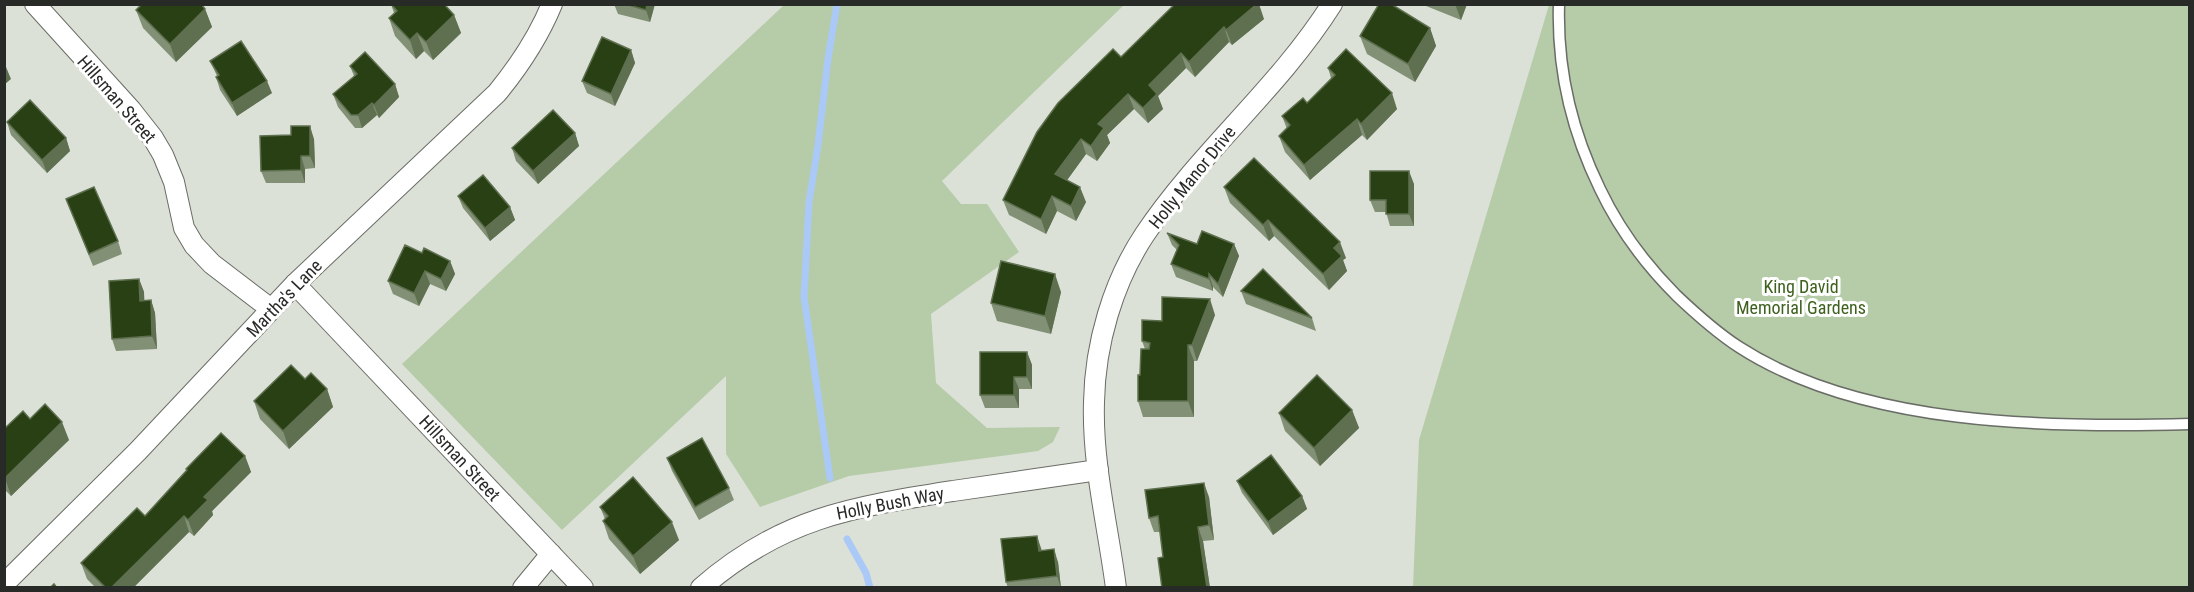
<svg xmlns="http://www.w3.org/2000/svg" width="2194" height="592" viewBox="0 0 2194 592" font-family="'Roboto Condensed',sans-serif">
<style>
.green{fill:#b6cba8}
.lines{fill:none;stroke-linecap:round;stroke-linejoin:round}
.stream{stroke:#aac9f7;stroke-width:7}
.service-casing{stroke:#696d66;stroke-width:13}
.minor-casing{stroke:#696d66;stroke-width:22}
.service{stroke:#fff;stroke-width:10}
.minor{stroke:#fff;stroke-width:20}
.wall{fill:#829076}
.shaded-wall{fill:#5f7050}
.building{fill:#294015;stroke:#5f7050;stroke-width:1.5}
.labels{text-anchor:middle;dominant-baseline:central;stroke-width:6;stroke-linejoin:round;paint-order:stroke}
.street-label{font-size:18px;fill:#282a27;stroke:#fff}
.park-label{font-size:18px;fill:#3e611e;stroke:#fff}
</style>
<rect width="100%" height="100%" fill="#dce1d8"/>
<!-- green -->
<g class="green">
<path d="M784,5H1124L942,181L961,204H987L1019,252L931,314L936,383L987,428L1060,427L1053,442L1038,451L849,476L760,507L726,454V376L562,530L402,364Z"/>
<path d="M1549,5H2189V587L1413,588L1419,440Z"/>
</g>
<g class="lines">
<!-- stream -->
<g class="stream">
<path d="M830,478L804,297L809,202L818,145L828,59L837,4"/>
<path d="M847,539L866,573L870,588"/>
</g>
<defs>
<path id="service" d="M1559,4C1557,68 1572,132 1600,189C1619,229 1645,264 1676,295C1696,314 1716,332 1739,347C1861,426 2048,428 2190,424"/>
<g id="minor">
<path d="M35,4L131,110L153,138L163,155L174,182L184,228L194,245L212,264L271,309"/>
<path d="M295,284L583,588"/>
<path d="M4,584L138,451L295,284L497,93C520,65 538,38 552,4"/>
<path d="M523,588L551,554"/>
<path d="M701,588C781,518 852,507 953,491C1001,484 1050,477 1098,470"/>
<path d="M1116,588C1108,526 1092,464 1094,402C1095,344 1113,282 1145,234C1200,152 1279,88 1332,4"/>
</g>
</defs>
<!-- service casing -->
<use href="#service" class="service-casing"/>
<!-- minor casing -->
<use href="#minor" class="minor-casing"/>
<!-- service -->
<use href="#service" class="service"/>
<!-- minor -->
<use href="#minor" class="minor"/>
</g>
<!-- wall -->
<g class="wall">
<path d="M391,4L454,15L461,33L433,60L424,51L416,59L395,36L389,18L394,13Z"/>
<path d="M614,4H655L650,22L618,14Z"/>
<path d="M1175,4L1264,19L1232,45L1229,42L1195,77L1186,68L1158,96L1163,109L1148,123L1134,109L1107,135L1110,143L1097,161L1086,154L1067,180L1086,202L1076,221L1057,211L1046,234L1009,215L1003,200L1121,57Z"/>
<path d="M1421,4H1467L1461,20Z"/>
<path d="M205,9L212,27L176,62L143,28L136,10Z"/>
<path d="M1430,28L1436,46L1415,82L1367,54L1360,36Z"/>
<path d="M631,50L635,63L615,106L587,93L582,81Z"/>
<path d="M210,61L272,93L237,116L220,90L216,77L217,76Z"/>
<path d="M350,66L395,84L399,97L379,118L377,115L362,128H355L338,107L333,94L354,76Z"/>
<path d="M1328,68L1397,109L1367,140L1362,135L1310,180L1285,152L1279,136L1287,129L1282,116L1307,103L1331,78Z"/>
<path d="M7,122L66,138L70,151L47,173L11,135Z"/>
<path d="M575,133L579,146L538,184L516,161L512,148Z"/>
<path d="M314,139L315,168L305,169V183H266L261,171Z"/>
<path d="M1414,184V226H1390L1386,212H1375L1370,200Z"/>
<path d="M1224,187L1346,258L1343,260L1347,271L1329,290L1274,236L1269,241L1230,203Z"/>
<path d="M458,196L510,207L515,220L490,241L463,208Z"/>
<path d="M66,199L118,241L122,254L93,266Z"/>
<path d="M1167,233L1197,244H1234L1239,256L1223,297L1213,287V291L1176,277L1171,264L1177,250L1172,245Z"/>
<path d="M422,253L450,261L455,274L446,291L430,284L419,306L393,294L388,281Z"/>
<path d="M139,279L144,292V301L151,300L155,313L157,349L116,351L112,339Z"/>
<path d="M1241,291L1312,318L1316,331L1246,304Z"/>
<path d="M1061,292L1051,334L997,321L991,303Z"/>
<path d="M1215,315L1197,361H1194V417H1143L1138,401L1140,375L1145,349L1142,341L1162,321Z"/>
<path d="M1027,352L1032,365V389H1019V408H985L980,395Z"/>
<path d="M305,379L327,389L333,407L289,449L260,419L254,401Z"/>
<path d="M1352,410L1359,428L1320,466L1285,431L1279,413Z"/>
<path d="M30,419L69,440L11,496L4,489V429Z"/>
<path d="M245,456L251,472L212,511L213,515L194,536L189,532L133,588H96L87,579L81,563L145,516L187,471L186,469Z"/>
<path d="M667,458L729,488L734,500L699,520L672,471Z"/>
<path d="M1237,481L1302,496L1307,509L1273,535L1242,493Z"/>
<path d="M1209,497L1214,540L1203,541L1210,588H1162L1163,557L1160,532H1154L1149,518Z"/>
<path d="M600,507L679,540L640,574L609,539L603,521L605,519Z"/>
<path d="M1041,548L1042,551L1058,562L1061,588H1008L1006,582Z"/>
</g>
<!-- shaded-wall -->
<g class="shaded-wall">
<path d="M647,4H655L650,22L646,10Z"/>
<path d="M1257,4H1259L1264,19L1232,45L1226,30Z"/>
<path d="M1455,4H1467L1461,20Z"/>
<path d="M205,9L212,27L176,62L170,44Z"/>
<path d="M454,15L461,33L433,60L426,42Z"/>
<path d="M1224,27L1229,42L1195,77L1189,62Z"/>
<path d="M1430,28L1436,46L1415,82L1408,64Z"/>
<path d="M417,33L424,51L416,59L410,40Z"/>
<path d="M631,50L635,63L615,106L611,94Z"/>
<path d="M1181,53L1186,68L1158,96L1163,109L1148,123L1143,108L1149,85Z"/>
<path d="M6,67L11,79L4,85V68Z"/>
<path d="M267,81L272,93L237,116L232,103Z"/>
<path d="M395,84L399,97L379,118L374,105Z"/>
<path d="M1392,93L1397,109L1367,140L1361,124Z"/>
<path d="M1128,94L1134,109L1107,135L1110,143L1097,161L1091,146L1098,124Z"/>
<path d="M372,103L377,115L362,128L358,115Z"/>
<path d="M1357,119L1362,135L1310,180L1304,165Z"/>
<path d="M310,126L314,139L315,168L310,156Z"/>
<path d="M575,133L579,146L538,184L533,171Z"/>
<path d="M66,138L70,151L47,173L42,160Z"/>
<path d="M1081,139L1086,154L1060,190L1055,174Z"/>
<path d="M301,156L305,169V183L301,170Z"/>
<path d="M1409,171L1414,184V226L1409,214Z"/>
<path d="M1080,187L1086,202L1076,221L1071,206Z"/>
<path d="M1052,196L1057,211L1046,234L1041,219Z"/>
<path d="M510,207L515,220L490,241L485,228Z"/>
<path d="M1268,220L1274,236L1269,241L1263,225Z"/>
<path d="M1340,242L1346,258L1343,260L1347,271L1329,290L1323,274L1334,248Z"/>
<path d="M1234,244L1239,256L1223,297L1218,284Z"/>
<path d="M450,261L455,274L446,291L441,279Z"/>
<path d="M425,271L430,284L419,306L414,293Z"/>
<path d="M1055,274L1061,292L1051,334L1045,316Z"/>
<path d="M1209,274L1213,287V291L1209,279Z"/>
<path d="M139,279L144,292L145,314L140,301Z"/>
<path d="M1210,299L1215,315L1197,361L1192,345Z"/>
<path d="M151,300L155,313L157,349L152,336Z"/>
<path d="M1188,345L1194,361V417L1188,401Z"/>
<path d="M1027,352L1032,365V389L1027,377Z"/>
<path d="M1014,377L1019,389V408L1014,395Z"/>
<path d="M327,389L333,407L289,449L283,431Z"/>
<path d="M1352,410L1359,428L1320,466L1314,448Z"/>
<path d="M62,422L69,440L11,496L5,478Z"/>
<path d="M245,456L251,472L212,511L213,515L194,536L188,520L204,497Z"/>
<path d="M1204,483L1209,497L1214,540L1209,525Z"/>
<path d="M1302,496L1307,509L1273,535L1268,522Z"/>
<path d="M184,516L189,532L133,588H111Z"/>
<path d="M672,522L679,540L640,574L633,556Z"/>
<path d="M1198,527L1203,541L1210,588H1207Z"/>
<path d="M1037,536L1041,548L1043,564L1039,551Z"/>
<path d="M1054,549L1058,562L1061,588L1057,576Z"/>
</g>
<!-- building -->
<g class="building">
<path d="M142,4H201L205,9L170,44L136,10Z"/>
<path d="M391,4H444L454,15L426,42L417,33L410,40L389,18L397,11Z"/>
<path d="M625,4H647L646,10Z"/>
<path d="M1175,4H1257L1226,30L1224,27L1189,62L1181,53L1149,85L1157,94L1143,108L1128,94L1098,124L1104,128L1091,146L1081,139L1055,174L1080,187L1071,206L1052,196L1041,219L1003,200L1037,132L1058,103L1113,49L1121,57Z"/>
<path d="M1379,4H1391L1430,28L1408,64L1360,36Z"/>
<path d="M602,37L631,50L611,94L582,81Z"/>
<path d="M241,41L267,81L232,103L216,77L219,75L210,61Z"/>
<path d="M1346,49L1392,93L1361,124L1357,119L1304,165L1279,136L1290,125L1282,116L1303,98L1307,103L1335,75L1328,68Z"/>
<path d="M365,52L395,84L374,105L372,103L358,115H351L333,94L357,74L350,66Z"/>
<path d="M30,100L66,138L42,160L7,122Z"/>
<path d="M553,110L575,133L533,171L512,148Z"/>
<path d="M291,126H310V156H301V170L261,171L260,136L291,135Z"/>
<path d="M1254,158L1340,242L1334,248L1342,256L1323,274L1268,220L1263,225L1224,187Z"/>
<path d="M1370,171H1409V214H1386V200H1370Z"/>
<path d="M483,175L510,207L485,228L458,196Z"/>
<path d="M94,187L118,241L89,254L66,199Z"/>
<path d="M1202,231L1234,244L1218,284L1209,274V279L1171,264L1179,245L1167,233L1197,244Z"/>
<path d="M405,245L422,253L424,248L450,261L441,279L425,271L414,293L388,281Z"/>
<path d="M1001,261L1055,274L1045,316L991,303Z"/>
<path d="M1263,269L1312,318L1241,291Z"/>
<path d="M139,279L140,301L151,300L152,336L112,339L109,281Z"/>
<path d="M1162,297L1210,299L1192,345H1188V401H1138V375H1140L1141,349H1149L1150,343L1142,341V320L1162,321Z"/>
<path d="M980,352H1027V377H1014V395H980Z"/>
<path d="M291,365L305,379L311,373L327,389L283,431L254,401Z"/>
<path d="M1317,375L1352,410L1314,448L1279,413Z"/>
<path d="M45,404L62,422L5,478L4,429L23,411L30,419Z"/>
<path d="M221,433L245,456L204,497L208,500L188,520L184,516L111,588H106L81,563L137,508L145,516L187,470L186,469Z"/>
<path d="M702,438L729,488L695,507L667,458Z"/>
<path d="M1271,455L1302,496L1268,522L1237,481Z"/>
<path d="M633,477L672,522L633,556L603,521L608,516L600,507Z"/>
<path d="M1204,483L1209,525L1198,527L1207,588H1162L1158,558L1163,557L1158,516L1149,518L1145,490Z"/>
<path d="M1037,536L1039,551L1054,549L1057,576L1006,582L1001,539Z"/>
<path d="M54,584L57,588H50Z"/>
</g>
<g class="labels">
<!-- street labels -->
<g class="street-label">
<text transform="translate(117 99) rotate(49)">Hillsman Street</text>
<text transform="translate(1192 177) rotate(-51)">Holly Manor Drive</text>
<text transform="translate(284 298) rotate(-46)">Martha's Lane</text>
<text transform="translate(460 458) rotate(47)">Hillsman Street</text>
<text transform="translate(890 503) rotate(-11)">Holly Bush Way</text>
</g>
<!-- park labels -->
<g class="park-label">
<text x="1801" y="286">King David<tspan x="1801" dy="21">Memorial Gardens</tspan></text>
</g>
</g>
<!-- border -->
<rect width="2194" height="592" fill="none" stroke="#282a27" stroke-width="12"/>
</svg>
